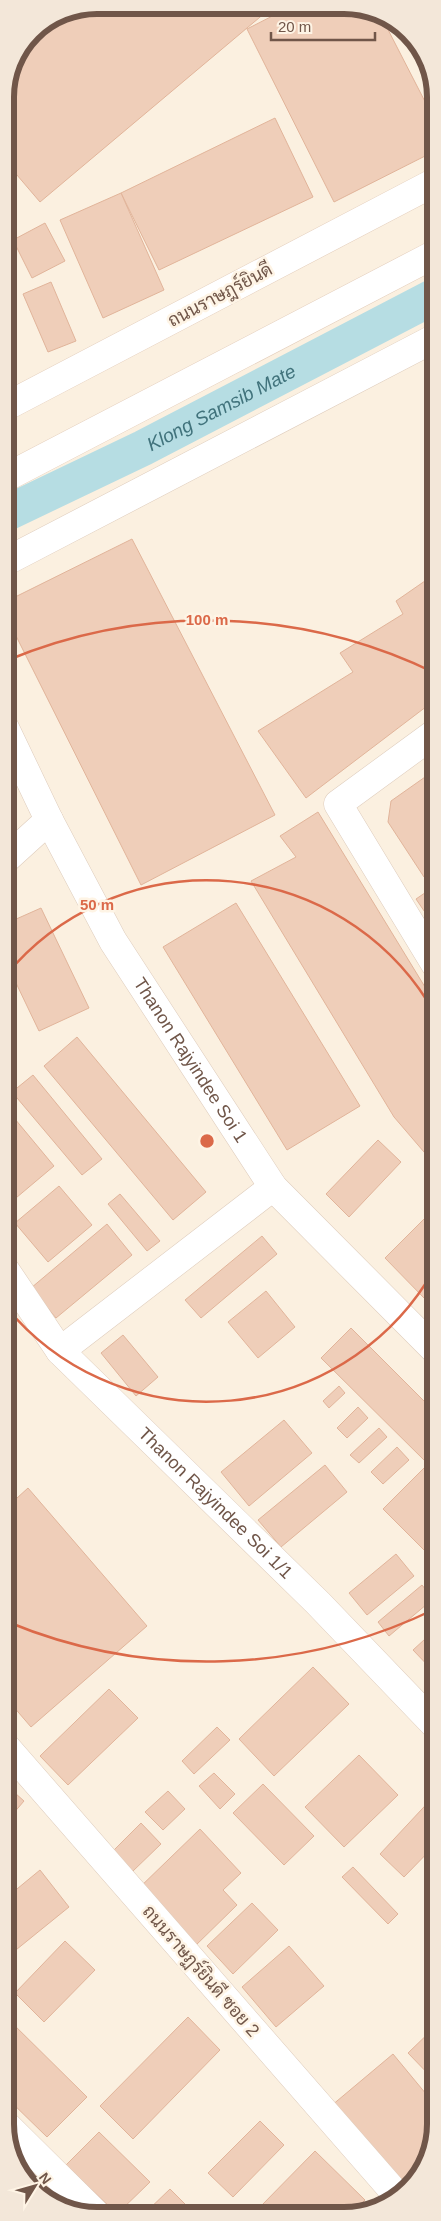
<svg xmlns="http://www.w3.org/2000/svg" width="441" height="2221" viewBox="0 0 441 2221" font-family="Helvetica,Sarabun,sans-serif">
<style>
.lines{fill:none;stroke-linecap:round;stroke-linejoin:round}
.canal{stroke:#b6dde3;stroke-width:36}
.building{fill:#efceb9;stroke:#e1b49a}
.minor-casing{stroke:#deccbc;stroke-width:29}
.tertiary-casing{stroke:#deccbc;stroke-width:29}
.secondary-casing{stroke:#e3cdbb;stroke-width:29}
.minor{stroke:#fff;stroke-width:28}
.tertiary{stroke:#fff;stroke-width:28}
.secondary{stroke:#fff;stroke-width:28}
.ring{fill:none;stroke:#db6949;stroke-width:2.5}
.labels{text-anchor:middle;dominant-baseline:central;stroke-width:5;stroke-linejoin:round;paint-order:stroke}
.street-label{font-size:18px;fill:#705649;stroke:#fef4e5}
.water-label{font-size:19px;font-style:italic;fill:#41737c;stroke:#fef4e5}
.rim{fill:none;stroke:#705649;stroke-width:6}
.centre{fill:#db6949;stroke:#fef4e5;stroke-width:2.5}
.ring-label{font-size:15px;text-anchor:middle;font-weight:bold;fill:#db6949;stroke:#fef4e5;stroke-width:5;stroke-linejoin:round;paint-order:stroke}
</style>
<rect width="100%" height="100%" fill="#fbf0e0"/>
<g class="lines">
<!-- canal -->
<path class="canal" id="s1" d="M5,514L143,448L435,296"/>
</g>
<!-- building -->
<g class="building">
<path d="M96,5L272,7L40,202L5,161V91L32,32L62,12Z"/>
<path d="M290,7L368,8L381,16L435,121V151L334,202L247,29Z"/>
<path d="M275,118L313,197L159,270L121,193Z"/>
<path d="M121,193L164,290L103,318L60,220Z"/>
<path d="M45,223L65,261L32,278L13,240Z"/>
<path d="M51,282L76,341L48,352L23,294Z"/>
<path d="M132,539L275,815L141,885L5,614V602Z"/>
<path d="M435,574V700L306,798L258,731L353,672L340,653L403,614L396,601Z"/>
<path d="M435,770V870L424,877L388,822L391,801Z"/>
<path d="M318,812L436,1005V1166L394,1117L251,881L296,857L280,836Z"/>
<path d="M435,886V927L416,899Z"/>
<path d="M236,903L360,1106L287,1150L163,947Z"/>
<path d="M41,908L89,1008L39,1031L5,960V924Z"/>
<path d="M77,1037L206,1192L173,1220L44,1066Z"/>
<path d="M33,1075L102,1159L82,1175L12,1092Z"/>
<path d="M5,1107L54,1166L10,1203L5,1198Z"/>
<path d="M378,1140L401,1162L349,1217L326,1194Z"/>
<path d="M59,1186L92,1225L48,1262L15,1223Z"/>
<path d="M120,1194L160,1241L147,1251L108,1204Z"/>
<path d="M433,1210L436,1213V1287L424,1298L385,1258Z"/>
<path d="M107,1224L132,1255L56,1318L31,1288Z"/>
<path d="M262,1236L277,1254L201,1318L185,1300Z"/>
<path d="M266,1291L295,1327L258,1358L228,1322Z"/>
<path d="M351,1328L436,1413V1562L383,1509L428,1464L321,1358Z"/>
<path d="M123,1335L158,1377L136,1396L101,1353Z"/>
<path d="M339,1386L345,1393L329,1408L323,1401Z"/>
<path d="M358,1407L368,1418L347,1438L337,1428Z"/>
<path d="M284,1420L312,1453L249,1506L221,1472Z"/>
<path d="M379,1428L387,1437L359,1463L350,1455Z"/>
<path d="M397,1447L409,1460L383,1484L371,1472Z"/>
<path d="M325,1465L347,1492L281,1547L258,1520Z"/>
<path d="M28,1488L147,1626L31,1727L6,1698V1508Z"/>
<path d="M396,1554L414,1576L367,1615L349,1593Z"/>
<path d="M422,1585L433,1599L389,1636L378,1622Z"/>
<path d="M436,1629V1674L413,1650Z"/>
<path d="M313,1667L349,1704L274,1776L239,1739Z"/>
<path d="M109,1689L138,1718L68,1785L40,1756Z"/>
<path d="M217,1727L230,1740L194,1774L182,1761Z"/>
<path d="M359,1755L398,1795L344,1847L305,1807Z"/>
<path d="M214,1773L235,1794L220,1809L199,1786Z"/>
<path d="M263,1784L314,1836L284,1865L233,1813Z"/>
<path d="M6,1785L24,1801L6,1822Z"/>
<path d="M168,1791L185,1809L163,1830L145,1812Z"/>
<path d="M436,1794V1844L404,1877L380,1854Z"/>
<path d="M141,1823L161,1844L133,1871L113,1851Z"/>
<path d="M200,1829L241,1873L223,1890L237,1905L193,1948L137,1890Z"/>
<path d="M353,1867L398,1914L388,1924L342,1877Z"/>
<path d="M40,1870L69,1907L6,1958V1898Z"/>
<path d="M252,1903L278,1930L233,1974L207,1946Z"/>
<path d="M65,1941L95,1970L44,2022L15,1993Z"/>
<path d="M289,1946L324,1986L276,2027L242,1987Z"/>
<path d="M6,2017L87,2097L47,2137L6,2097Z"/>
<path d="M188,2017L220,2050L133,2139L100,2106Z"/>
<path d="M436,2026V2082L408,2053Z"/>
<path d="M393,2054L436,2106V2130L413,2185L402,2191L331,2106Z"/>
<path d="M260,2121L284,2145L233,2197L208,2173Z"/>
<path d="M99,2132L150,2182L117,2214L66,2165Z"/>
<path d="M315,2151L365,2200L350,2215H270L261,2206Z"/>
<path d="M170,2189L196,2215L144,2214Z"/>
</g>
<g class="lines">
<defs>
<g id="minor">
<path d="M5,562L435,338"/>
<path d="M435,733L338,804L435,964"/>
<path d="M5,860L49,820"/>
<path id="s2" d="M6,1271L60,1351L318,1603L436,1726"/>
<path d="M60,1351L273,1187"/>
<path d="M6,1747L396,2194"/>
<path d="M6,2125L96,2214"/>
</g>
<g id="tertiary">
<path id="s3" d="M5,728L49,820L113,941L273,1187L436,1351"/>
</g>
<g id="secondary">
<path d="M5,407L435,182"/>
<path d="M5,478L435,254"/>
</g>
</defs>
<!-- minor casing -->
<use href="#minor" class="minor-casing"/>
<!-- tertiary casing -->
<use href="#tertiary" class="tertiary-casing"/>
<!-- secondary casing -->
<use href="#secondary" class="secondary-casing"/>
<!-- minor -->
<use href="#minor" class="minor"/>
<!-- tertiary -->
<use href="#tertiary" class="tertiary"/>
<!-- secondary -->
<use href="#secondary" class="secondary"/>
</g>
<!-- distance rings -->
<g class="ring">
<path d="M435 1268A261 261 0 0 1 6 1307M6 975A261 261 0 0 1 435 1014"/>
<path d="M435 1609A521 521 0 0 1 8 1622M8 660A521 521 0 0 1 435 673"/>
</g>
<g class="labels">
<!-- street labels -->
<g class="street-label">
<text transform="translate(220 295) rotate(-28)">ถนนราษฎร์ยินดี</text>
<text stroke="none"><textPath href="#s3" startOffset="381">Thanon Rajyindee Soi 1</textPath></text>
<text stroke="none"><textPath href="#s2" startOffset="314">Thanon Rajyindee Soi 1/1</textPath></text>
<text transform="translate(201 1971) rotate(49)">ถนนราษฏร์ยินดี ซอย 2</text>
</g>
<!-- water labels -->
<g class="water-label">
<text stroke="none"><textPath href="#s1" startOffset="241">Klong Samsib Mate</textPath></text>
</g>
</g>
<!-- crop -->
<path d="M0 0H441V2221H0ZM97 14H344A83 83 0 0 1 427 97V2124A83 83 0 0 1 344 2207H97A83 83 0 0 1 14 2124V97A83 83 0 0 1 97 14Z" fill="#f3e7d9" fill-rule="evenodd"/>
<path class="rim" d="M97 14H344A83 83 0 0 1 427 97V2124A83 83 0 0 1 344 2207H97A83 83 0 0 1 14 2124V97A83 83 0 0 1 97 14Z"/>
<circle cx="207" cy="1141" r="8" class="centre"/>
<g class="ring-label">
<text x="207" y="625">100 m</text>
<text x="97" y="910">50 m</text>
</g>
<!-- north arrow -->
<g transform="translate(35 2186) rotate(53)" stroke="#fef4e5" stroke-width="4" paint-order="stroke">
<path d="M0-4L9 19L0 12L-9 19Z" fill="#705649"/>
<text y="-8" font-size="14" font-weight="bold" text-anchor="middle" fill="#705649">N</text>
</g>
<!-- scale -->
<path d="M271 32v8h104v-8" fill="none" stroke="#705649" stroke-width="2.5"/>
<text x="278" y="32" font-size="15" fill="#705649" stroke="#fef4e5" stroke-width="4" paint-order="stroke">20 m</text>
</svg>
